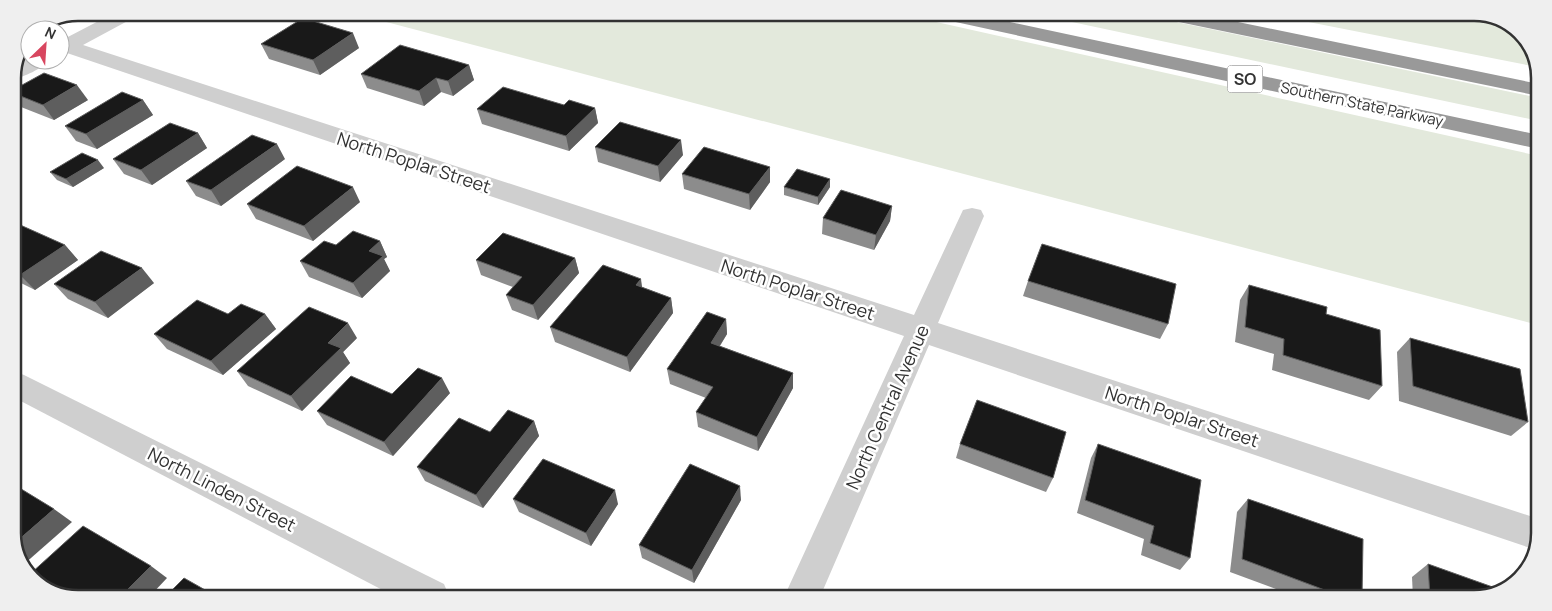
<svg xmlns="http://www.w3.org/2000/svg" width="1552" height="611" viewBox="0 0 1552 611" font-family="Manrope,sans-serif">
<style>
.green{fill:#e3e9dc}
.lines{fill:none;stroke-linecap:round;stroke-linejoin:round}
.street{fill:#cfcfcf;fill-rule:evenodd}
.highway{fill:#999;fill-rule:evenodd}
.wall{fill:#8c8c8c}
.shaded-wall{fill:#5e5e5e}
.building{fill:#191919;stroke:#5e5e5e}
.labels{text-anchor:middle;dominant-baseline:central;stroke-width:5;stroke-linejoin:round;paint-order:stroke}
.far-street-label{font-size:15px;fill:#323232;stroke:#fff}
.shield{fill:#fff;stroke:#707070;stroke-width:1}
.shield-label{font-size:16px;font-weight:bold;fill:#323232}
.street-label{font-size:18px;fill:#323232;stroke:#fff}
.rim{fill:none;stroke:#323232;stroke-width:2.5}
</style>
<rect width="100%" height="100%" fill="#fff"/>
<!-- green -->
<g class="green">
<path d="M352,13L905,15L1539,156L1538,325Z"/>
<path d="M1039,15H1143L1539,98V121Z"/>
<path d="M1278,16H1480L1501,20L1526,38L1537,67Z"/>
</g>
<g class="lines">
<!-- street -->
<g class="street">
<path d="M114,13H137L135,17L83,45L914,315L963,210L972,208L981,210L984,216L938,323L1536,518V550L929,345L820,597H784L904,336L67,53L60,55V38L64,39Z"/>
<path d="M30,56V60H48C42,69 24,77 13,79C13,66 20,61 30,56Z"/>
<path d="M13,371L24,375L444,584L449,596H394L13,397Z"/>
</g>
<!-- highway -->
<g class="highway">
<path d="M942,15H977L1539,135V149L951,21L944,19Z"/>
<path d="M1165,15H1204L1539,84V96L1174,21L1167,19Z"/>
</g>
</g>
<!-- wall -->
<g class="wall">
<path d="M261,44L359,48L320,75L269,59Z"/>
<path d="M469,65L474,80L453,96L441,92L424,106L367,88L361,74Z"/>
<path d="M13,90L88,100L54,120L21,107L13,97Z"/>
<path d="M143,100L153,115L97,149L76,141L65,126Z"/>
<path d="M564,105L595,108L598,123L569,151L482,124L477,109Z"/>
<path d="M198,133L207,148L152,185L124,174L113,159Z"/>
<path d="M595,147L683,155L660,182L598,162Z"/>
<path d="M285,159L221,206L196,196L186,181Z"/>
<path d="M104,168L73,187L57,180L50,172Z"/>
<path d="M682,174L770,182L750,210L684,189Z"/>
<path d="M830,179V187L818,205L784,195V187Z"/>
<path d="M360,202L313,241L256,219L247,204Z"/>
<path d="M892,206L890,221L874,250L822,234L823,218Z"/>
<path d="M13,228L65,245L78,260L35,290L13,279Z"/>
<path d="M380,241L387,257L384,259L390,271L362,298L309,277L300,261L336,245Z"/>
<path d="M575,258L579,273L538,320L512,310L506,295L513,287L481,275L476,260Z"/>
<path d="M1028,281L1168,324L1160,339L1023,296Z"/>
<path d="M154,283L108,318L68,299L54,284Z"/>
<path d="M1249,285L1326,314L1382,386L1369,400L1272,370L1274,354L1235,342L1240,300Z"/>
<path d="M642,287L671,298L673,313L630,372L555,342L550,327Z"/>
<path d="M228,314H265L276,329L223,375L167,349L154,334Z"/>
<path d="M726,319L727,334L720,346L793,373V388L758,451L698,427L696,412L706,398L670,384L667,369Z"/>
<path d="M357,338L343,352L350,363L302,411L248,386L237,371Z"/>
<path d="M1410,338L1528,422L1511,436L1399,401L1397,352Z"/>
<path d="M450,393L393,456L327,425L317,411L392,394Z"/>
<path d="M534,421L539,436L483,508L425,481L417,467L490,432Z"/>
<path d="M960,444L1053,478L1046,492L956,458Z"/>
<path d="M1098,444L1190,558L1180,570L1141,555L1144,539L1077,513L1091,458Z"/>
<path d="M513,499L618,504L591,546L519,512Z"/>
<path d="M1248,499L1362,598H1300L1230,572L1237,512Z"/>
<path d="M741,500L694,583L642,558L639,545Z"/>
<path d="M1428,564L1474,598H1413L1412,577Z"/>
</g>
<!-- shaded-wall -->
<g class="shaded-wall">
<path d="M353,33L359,48L320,75L313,60Z"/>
<path d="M469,65L474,80L453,96L448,81Z"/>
<path d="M436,78L441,92L424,106L419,91Z"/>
<path d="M77,85L88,100L54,120L43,105Z"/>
<path d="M143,100L153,115L97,149L86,134Z"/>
<path d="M595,108L598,123L569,151L566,136Z"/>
<path d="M198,133L207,148L152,185L141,170Z"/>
<path d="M681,140L683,155L660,182L658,166Z"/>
<path d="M277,144L285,159L221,206L211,190Z"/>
<path d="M98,160L104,168L73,187L66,179Z"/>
<path d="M770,167V182L750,210L749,194Z"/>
<path d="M830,179V187L818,205V197Z"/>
<path d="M353,187L360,202L313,241L304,226Z"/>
<path d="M892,206L890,221L874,250L876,235Z"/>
<path d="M380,241L387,257L384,259L390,271L362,298L353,283L369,251Z"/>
<path d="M65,245L78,260L35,290L20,275Z"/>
<path d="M575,258L579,273L538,320L533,305Z"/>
<path d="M142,268L154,283L108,318L95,302Z"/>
<path d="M641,279L643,294L636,285Z"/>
<path d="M671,298L673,313L630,372L627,357Z"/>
<path d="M265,314L276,329L223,375L211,361Z"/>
<path d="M726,319L727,334L712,358L711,343Z"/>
<path d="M348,323L357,338L343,352L350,363L302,411L291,396L328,343Z"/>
<path d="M793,373V388L758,451L757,437Z"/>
<path d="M442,378L450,393L393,456L384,442Z"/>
<path d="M534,421L539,436L483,508L476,495Z"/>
<path d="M740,486L741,500L694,583L692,570Z"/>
<path d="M615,490L618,504L591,546L586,533Z"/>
<path d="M54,509L72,522L23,565L15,543Z"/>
<path d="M151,566L167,578L151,595H122Z"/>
</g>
<!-- building -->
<g class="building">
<path d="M303,18L353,33L313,60L261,44Z"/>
<path d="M400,45L469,65L448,81L436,78L419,91L361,74Z"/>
<path d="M44,73L77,85L43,105L13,93V90Z"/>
<path d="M503,87L564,105L569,100L595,108L566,136L477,109Z"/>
<path d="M122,92L143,100L86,134L65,126Z"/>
<path d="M620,122L681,140L658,166L595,147Z"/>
<path d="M170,123L198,133L141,170L113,159Z"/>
<path d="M252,135L277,144L211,190L186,181Z"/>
<path d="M704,147L770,167L749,194L682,174Z"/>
<path d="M82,153L98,160L66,179L50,172Z"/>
<path d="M297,166L353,187L304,226L247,204Z"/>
<path d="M797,169L830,179L818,197L784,187Z"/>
<path d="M841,190L892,206L876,235L823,218Z"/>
<path d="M18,224L65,245L20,275L13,271V228Z"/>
<path d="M353,231L380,241L369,251L383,256L353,283L300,261L324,241L336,245Z"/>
<path d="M503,233L575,258L533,305L506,295L522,277L476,260Z"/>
<path d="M1042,244L1176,284L1168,324L1028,281Z"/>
<path d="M101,251L142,268L95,302L54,284Z"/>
<path d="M603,265L641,279L636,285L671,298L627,357L550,327Z"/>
<path d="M1249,285L1327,307L1326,314L1380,330L1382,386L1283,355L1284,339L1245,327Z"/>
<path d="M197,300L228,314L241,304L265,314L211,361L154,334Z"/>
<path d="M309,307L348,323L328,343L341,348L291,396L237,371Z"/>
<path d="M707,312L726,319L711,343L793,373L757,437L696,412L713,387L667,369Z"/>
<path d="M1410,338L1520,369L1528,422L1413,386Z"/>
<path d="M418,368L442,378L384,442L317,411L351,376L392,394Z"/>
<path d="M977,400L1066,432L1053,478L960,444Z"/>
<path d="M508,410L534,421L476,495L417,467L459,418L490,432Z"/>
<path d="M1098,444L1201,480L1190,558L1150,543L1154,526L1085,500Z"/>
<path d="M543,459L615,490L586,533L513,499Z"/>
<path d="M690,464L740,486L692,570L639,545Z"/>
<path d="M13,484L54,509L15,543L13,537Z"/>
<path d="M1248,499L1363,539L1362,598H1346L1242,559Z"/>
<path d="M83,526L151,566L122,595H62L29,575Z"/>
<path d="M1428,564L1501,590L1474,598H1430Z"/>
<path d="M184,578L214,595H167Z"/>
</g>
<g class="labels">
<!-- far-street labels -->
<g class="far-street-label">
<text transform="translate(1362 104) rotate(12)">Southern State Parkway</text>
</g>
<!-- shield labels -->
<rect class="shield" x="1227.5" y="65.5" width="35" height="27" rx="4"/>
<g class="shield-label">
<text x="1245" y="79">SO</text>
</g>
<!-- street labels -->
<g class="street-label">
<text transform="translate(414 162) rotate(18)">North Poplar Street</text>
<text transform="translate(798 289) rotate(18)">North Poplar Street</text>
<text transform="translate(887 407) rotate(-66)">North Central Avenue</text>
<text transform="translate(1182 416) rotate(18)">North Poplar Street</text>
<text transform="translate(222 489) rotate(27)">North Linden Street</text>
</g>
</g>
<!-- crop -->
<path d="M0 0H1552V611H0ZM78 21H1474A57 57 0 0 1 1531 78V533A57 57 0 0 1 1474 590H78A57 57 0 0 1 21 533V78A57 57 0 0 1 78 21Z" fill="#efefef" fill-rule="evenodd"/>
<path class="rim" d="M78 21H1474A57 57 0 0 1 1531 78V533A57 57 0 0 1 1474 590H78A57 57 0 0 1 21 533V78A57 57 0 0 1 78 21Z"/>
<!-- north arrow -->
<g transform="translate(45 45) rotate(25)"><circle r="24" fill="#ffffff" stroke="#adadad"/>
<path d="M0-4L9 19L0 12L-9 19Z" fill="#d8465f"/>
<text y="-8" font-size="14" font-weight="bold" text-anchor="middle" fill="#323232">N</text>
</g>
</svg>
